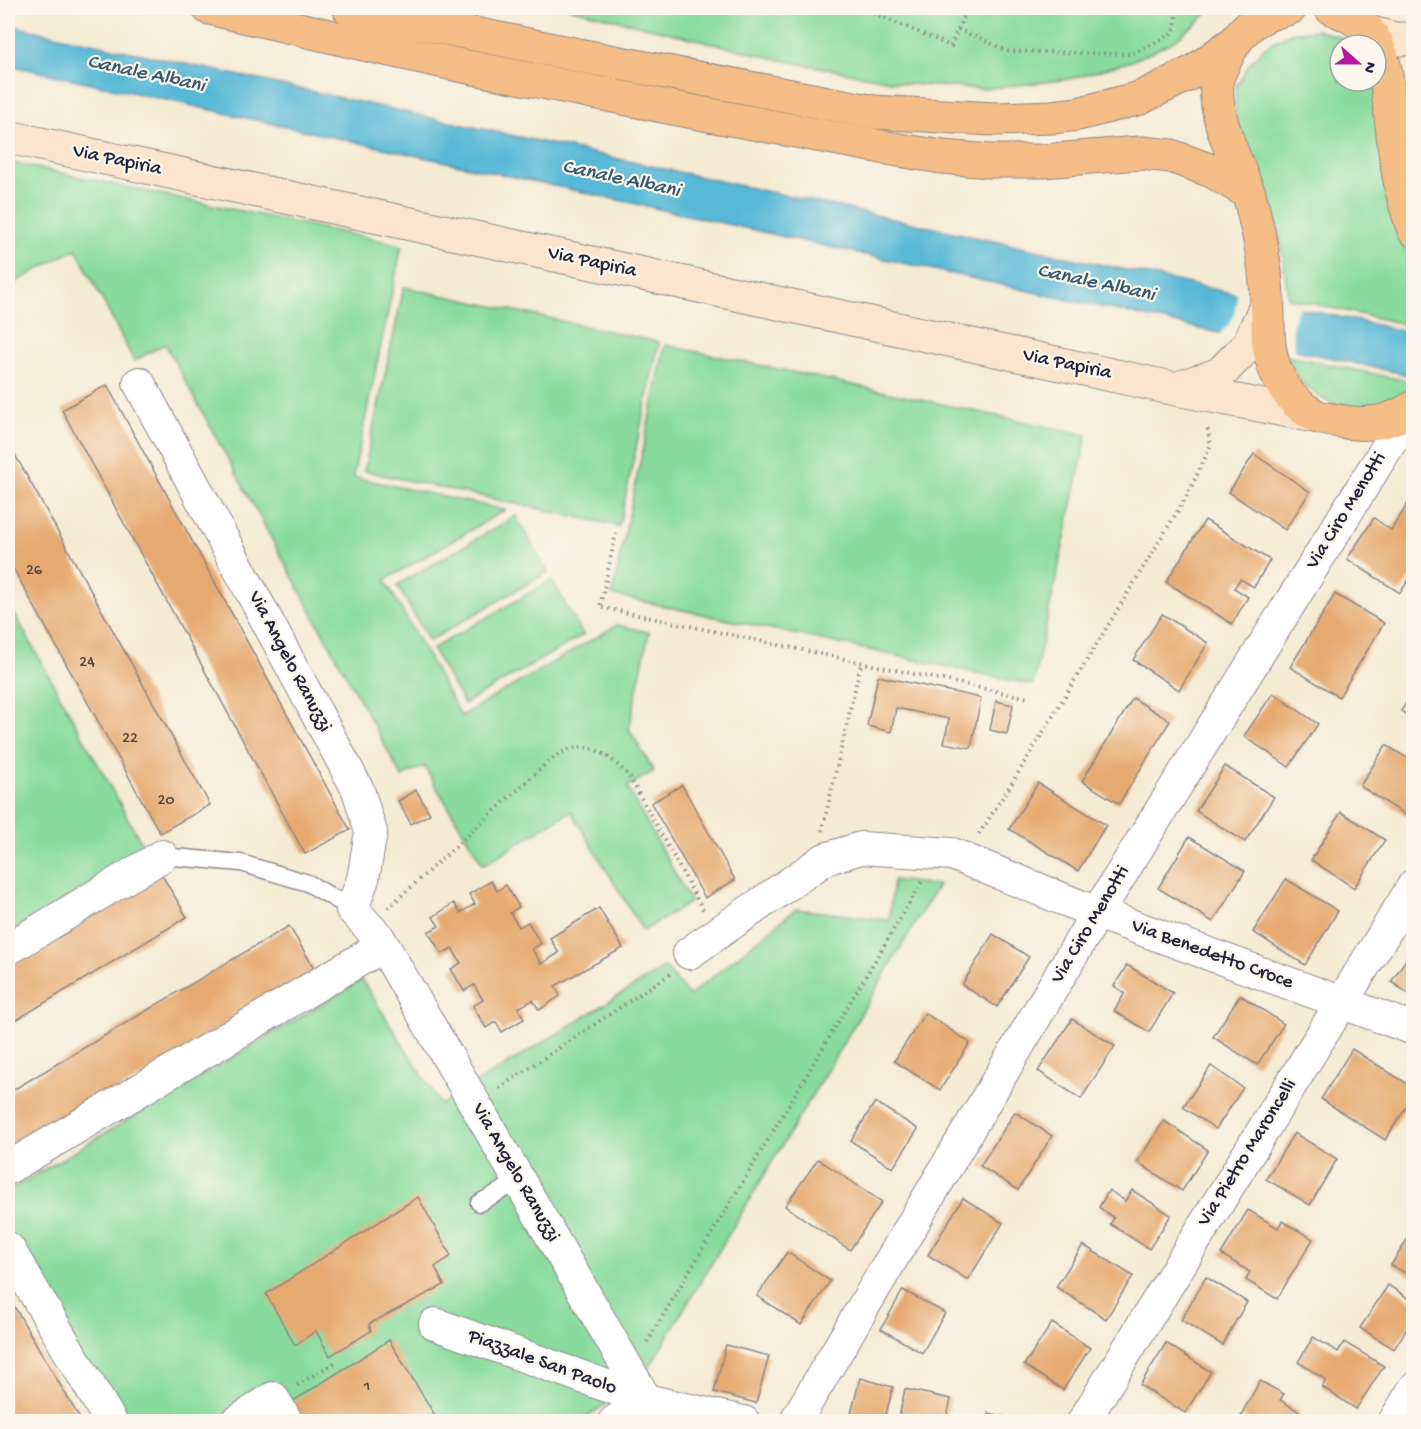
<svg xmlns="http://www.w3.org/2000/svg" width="1421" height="1429" viewBox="0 0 1421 1429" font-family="'Gochi Hand',sans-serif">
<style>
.green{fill:#88db9d;stroke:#557e6c;stroke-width:1.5}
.water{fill:#58b9d7;stroke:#3d6e89;stroke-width:1.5}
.pier{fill:#f5ebd4}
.building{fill:#e6aa71}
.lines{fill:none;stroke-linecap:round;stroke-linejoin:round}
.lane-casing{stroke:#8c8688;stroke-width:19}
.street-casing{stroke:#8c8688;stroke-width:34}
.secondary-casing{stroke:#8c8688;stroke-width:35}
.primary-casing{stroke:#8c8688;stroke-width:35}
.highway-casing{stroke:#8c8688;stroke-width:35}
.path{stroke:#8c8688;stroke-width:4;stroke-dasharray:1.5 4.5;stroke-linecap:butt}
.lane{stroke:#fff;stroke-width:16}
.street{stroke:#fff;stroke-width:32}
.secondary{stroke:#fbe5cf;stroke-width:33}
.primary{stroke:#f6be87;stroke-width:33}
.highway{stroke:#f6be87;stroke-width:33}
.labels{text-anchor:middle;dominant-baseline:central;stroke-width:4.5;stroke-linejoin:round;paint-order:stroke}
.number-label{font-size:16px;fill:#534448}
.street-label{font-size:20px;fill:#22223b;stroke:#fbf7ec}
.water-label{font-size:21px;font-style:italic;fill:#355772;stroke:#fbf7ec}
</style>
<rect width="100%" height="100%" fill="#fbf7ec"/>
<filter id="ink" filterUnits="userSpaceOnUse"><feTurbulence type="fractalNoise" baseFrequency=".0167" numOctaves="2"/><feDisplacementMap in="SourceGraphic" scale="12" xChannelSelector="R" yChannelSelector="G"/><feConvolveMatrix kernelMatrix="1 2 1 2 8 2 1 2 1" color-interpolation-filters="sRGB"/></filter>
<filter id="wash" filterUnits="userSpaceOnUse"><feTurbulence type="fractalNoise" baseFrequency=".008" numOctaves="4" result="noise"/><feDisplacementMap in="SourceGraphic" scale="24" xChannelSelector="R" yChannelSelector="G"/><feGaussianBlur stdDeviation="1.35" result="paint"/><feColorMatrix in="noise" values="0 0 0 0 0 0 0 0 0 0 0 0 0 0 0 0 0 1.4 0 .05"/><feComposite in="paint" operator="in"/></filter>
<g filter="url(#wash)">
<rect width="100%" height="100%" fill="#f5ebd4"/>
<!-- green -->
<g class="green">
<path d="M568,8H1211L1200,20L1172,42L1132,61L1070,79L984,89L906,84L781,60Z"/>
<path d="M1318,30L1342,38L1351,45H1340V81H1375L1394,215L1413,273V326L1288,298L1281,243L1262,180L1250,153L1239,132L1235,112L1236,86L1250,63L1266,46L1290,33Z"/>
<path d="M8,162L402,245L353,477L505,510L385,580L461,716L617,625L649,632L629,729L654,771L627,787L691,902L643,931L571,811L483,865L424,766L402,777L165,344L134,361L76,249L8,286Z"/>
<path d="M404,287L659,342L619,526L364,471Z"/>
<path d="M665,345L1087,435L1033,685L612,595Z"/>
<path d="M1288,356L1413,382V391L1389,405L1362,409L1336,405L1323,399L1310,390L1299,379Z"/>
<path d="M516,516L548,572L429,641L397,585Z"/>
<path d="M552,580L583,635L464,704L432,649Z"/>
<path d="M8,602L146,851L8,933Z"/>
<path d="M893,880L938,885L641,1381L580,1421H104L8,1264V1191L362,980L441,1105L665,967L689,996L796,909L889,920Z"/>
</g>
<!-- water -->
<path class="water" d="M8,25L1413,333V376L8,65Z"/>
<!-- pier -->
<path class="pier" d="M1236,291L1301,305L1295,315L1292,327L1295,353L1218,336L1230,323L1234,314L1237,300Z"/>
<g id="blocks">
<!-- building -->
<g class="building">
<path d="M107,385L350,830L305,854L62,410Z"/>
<path d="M8,442L210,805L160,833L8,559Z"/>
<path d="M1254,454L1310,492L1285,530L1229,492Z"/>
<path d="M1414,494V572L1400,593L1347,559L1374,518L1391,530Z"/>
<path d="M1205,520L1270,560L1254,587L1240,579L1234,588L1248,597L1232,624L1166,582Z"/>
<path d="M1335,594L1384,623L1339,697L1290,667Z"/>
<path d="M1162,614L1208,643L1179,690L1133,660Z"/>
<path d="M878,676L981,698L971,748L944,743L949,719L896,708L891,732L867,726Z"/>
<path d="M1414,691V720L1401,711Z"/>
<path d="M1273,693L1318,724L1289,767L1244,736Z"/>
<path d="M1133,698L1170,721L1119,804L1082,781Z"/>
<path d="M996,701L1013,705L1007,734L990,730Z"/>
<path d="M1386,745L1414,762V810L1409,817L1360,786Z"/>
<path d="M1225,766L1274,797L1245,842L1196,811Z"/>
<path d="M1038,783L1106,825L1078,871L1009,829Z"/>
<path d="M682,785L735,880L705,898L651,803Z"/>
<path d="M416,790L430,814L411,824L398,801Z"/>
<path d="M1341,812L1385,840L1354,888L1311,860Z"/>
<path d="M1189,837L1245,871L1213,922L1158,888Z"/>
<path d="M160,872L187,917L8,1025V964Z"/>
<path d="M1286,879L1338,911L1305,965L1253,932Z"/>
<path d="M491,881L497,891L506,885L519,907L510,913L519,927L528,922L541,944L532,949L541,964L559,953L550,938L599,908L623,948L555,986L560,996L539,1010L533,1000L518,1008L524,1019L502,1032L496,1022L486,1028L473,1006L483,1000L474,985L464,991L451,969L461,963L452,948L442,954L428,932L439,926L433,917L454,903L460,913L475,904L469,894Z"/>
<path d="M289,926L317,973L8,1156V1093Z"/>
<path d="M993,934L1029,957L997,1007L962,985Z"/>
<path d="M1414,947V997L1391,982Z"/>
<path d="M1127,965L1173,993L1149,1032L1114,1011L1125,993L1114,986Z"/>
<path d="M1240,995L1284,1024L1257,1065L1213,1037Z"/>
<path d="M925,1013L970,1043L940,1090L894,1061Z"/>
<path d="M1072,1019L1115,1046L1081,1099L1038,1071Z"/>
<path d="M1352,1049L1414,1088V1095L1385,1140L1321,1099Z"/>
<path d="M1211,1066L1243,1088L1216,1129L1183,1107Z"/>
<path d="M875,1102L918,1129L893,1168L851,1141Z"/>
<path d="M1015,1112L1052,1136L1018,1190L980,1166Z"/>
<path d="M1164,1121L1208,1150L1182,1191L1137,1162Z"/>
<path d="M1294,1133L1337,1159L1310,1205L1266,1179Z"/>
<path d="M818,1159L882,1202L850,1250L785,1206Z"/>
<path d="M1109,1190L1125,1201L1132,1190L1171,1215L1149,1249L1110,1224L1114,1218L1099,1207Z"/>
<path d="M418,1197L451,1256L435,1267L444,1285L369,1324L371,1331L330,1356L316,1331L295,1345L266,1294Z"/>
<path d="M963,1198L1003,1223L968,1280L928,1255Z"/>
<path d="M1248,1210L1278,1228L1282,1221L1313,1239L1277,1299L1246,1280L1250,1272L1221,1254Z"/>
<path d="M1414,1229V1278L1391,1265Z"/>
<path d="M1083,1245L1133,1276L1106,1319L1056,1287Z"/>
<path d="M787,1252L830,1281L801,1325L757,1296Z"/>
<path d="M1206,1277L1247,1302L1222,1345L1181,1320Z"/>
<path d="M1388,1285L1414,1302V1318L1394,1349L1360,1328Z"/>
<path d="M903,1290L945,1313L922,1353L881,1329Z"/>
<path d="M11,1301L82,1422H8V1303Z"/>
<path d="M1052,1323L1090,1348L1063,1390L1024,1365Z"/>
<path d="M1313,1337L1338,1352L1344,1342L1384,1366L1356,1409L1322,1387L1326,1380L1298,1362Z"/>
<path d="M389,1340L439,1422H298L287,1405Z"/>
<path d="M1166,1343L1211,1372L1185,1413L1140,1385Z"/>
<path d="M726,1345L769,1356L756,1403L714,1392Z"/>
<path d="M860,1378L893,1387L884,1422H849Z"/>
<path d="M1260,1381L1284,1394L1280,1400L1300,1412L1299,1418L1305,1422H1270L1267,1420L1266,1422H1251L1241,1415Z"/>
<path d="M905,1389L951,1399L946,1422H898Z"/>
<path d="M988,1413L1023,1420V1422H987Z"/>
</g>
</g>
</g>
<g filter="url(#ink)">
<use href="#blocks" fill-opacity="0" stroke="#8c8688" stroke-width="1.5"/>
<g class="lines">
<defs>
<g id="lane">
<path d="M162,856L241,863L308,883L352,909"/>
<path d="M479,1203L519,1181"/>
</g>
<g id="street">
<path d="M139,383L358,790L371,832L363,879L352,909L379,938L646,1400"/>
<path d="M8,949L162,856"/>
<path d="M689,953L825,859L861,848L952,854L1097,913L1414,1029"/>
<path d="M8,1168L383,946"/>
<path d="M8,1248L111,1422"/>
<path d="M435,1324L646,1400L744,1422"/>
<path d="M237,1422L273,1398L287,1422"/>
<path d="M614,1422L646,1400"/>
<path d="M795,1422L1097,913L1396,433"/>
<path d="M1083,1422L1414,885"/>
<path d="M1394,1422L1414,1389"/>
</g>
<g id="secondary">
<path d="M1371,33L1396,39H1414"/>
<path d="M8,137L1176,389L1315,416"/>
<path d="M1395,149L1414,104"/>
<path d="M1178,388L1220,374L1248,345L1268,302"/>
</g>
<g id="primary">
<path d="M1290,8C1255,15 1239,30 1224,62C1222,68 1218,74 1217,79C1213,119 1235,156 1248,192C1252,203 1254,216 1257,227C1263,251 1266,275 1267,299C1269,314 1267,330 1269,345C1273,374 1287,400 1314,415C1321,419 1332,420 1340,421C1366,427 1392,422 1414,407"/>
<path d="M1331,8C1346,14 1363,21 1372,36C1388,60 1387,89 1391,116C1395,154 1400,194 1414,230"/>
</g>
<g id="highway">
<path d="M209,8L385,49L458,65L688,111L893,149L942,157L990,161H1043L1126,154L1142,153L1171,156L1212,171L1249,193"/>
<path d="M349,8L390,17L588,57L874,112L993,119L1052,117L1078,114L1140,98L1195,71L1232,44"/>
</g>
</defs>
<!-- lane casing -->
<use href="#lane" class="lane-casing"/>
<!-- street casing -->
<use href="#street" class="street-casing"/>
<!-- secondary casing -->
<use href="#secondary" class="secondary-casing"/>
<!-- primary casing -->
<use href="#primary" class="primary-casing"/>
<!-- highway casing -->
<use href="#highway" class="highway-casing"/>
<!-- path -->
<g class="path">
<path d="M875,8L873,13L951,46L967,8"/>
<path d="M958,29L1008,51L1132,54L1169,36L1175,28L1177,8"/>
<path d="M616,533L600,607L1028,698"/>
<path d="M822,831L861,663"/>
<path d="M979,834L1012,783L1188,494L1211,445L1207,426"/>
<path d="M388,908L536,773C544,766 553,757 563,752C590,738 612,758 629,776L703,910"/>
<path d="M499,1088L670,974"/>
<path d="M647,1342L922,882"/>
<path d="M297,1385L338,1361"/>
</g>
<!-- lane -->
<use href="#lane" class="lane"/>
<!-- street -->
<use href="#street" class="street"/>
<!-- secondary -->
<use href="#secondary" class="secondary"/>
<!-- primary -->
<use href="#primary" class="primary"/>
<!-- highway -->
<use href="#highway" class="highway"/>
</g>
</g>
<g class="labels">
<!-- number labels -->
<g class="number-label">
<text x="34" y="571">26</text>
<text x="87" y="663">24</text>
<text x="130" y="739">22</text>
<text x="166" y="801">20</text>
<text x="367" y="1387">1</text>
</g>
<!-- street labels -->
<g class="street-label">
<text transform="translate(117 161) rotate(12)">Via Papiria</text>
<text transform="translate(592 263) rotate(12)">Via Papiria</text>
<text transform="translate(1067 365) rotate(12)">Via Papiria</text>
<text transform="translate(1347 511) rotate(-58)">Via Ciro Menotti</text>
<text transform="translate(289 662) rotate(62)">Via Angelo Ranuzzi</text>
<text transform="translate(1091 925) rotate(-59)">Via Ciro Menotti</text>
<text transform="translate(1212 955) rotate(20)">Via Benedetto Croce</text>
<text transform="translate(1248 1153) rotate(-58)">Via Pietro Maroncelli</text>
<text transform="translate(515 1173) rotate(60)">Via Angelo Ranuzzi</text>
<text transform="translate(542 1363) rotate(20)">Piazzale San Paolo</text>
</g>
<!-- water labels -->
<g class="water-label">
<text transform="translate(146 75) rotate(12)">Canale Albani</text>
<text transform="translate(621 180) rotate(12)">Canale Albani</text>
<text transform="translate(1096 284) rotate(12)">Canale Albani</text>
</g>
</g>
<!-- margin -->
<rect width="1421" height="1429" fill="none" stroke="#fbf7ec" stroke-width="30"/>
<!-- north arrow -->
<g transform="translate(1358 63) rotate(111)"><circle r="28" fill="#fbf7ec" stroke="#a4a2a5" stroke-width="1.5"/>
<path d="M0-4.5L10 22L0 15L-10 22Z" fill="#b5179e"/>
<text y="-9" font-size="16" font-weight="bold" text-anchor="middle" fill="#22223b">N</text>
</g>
</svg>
